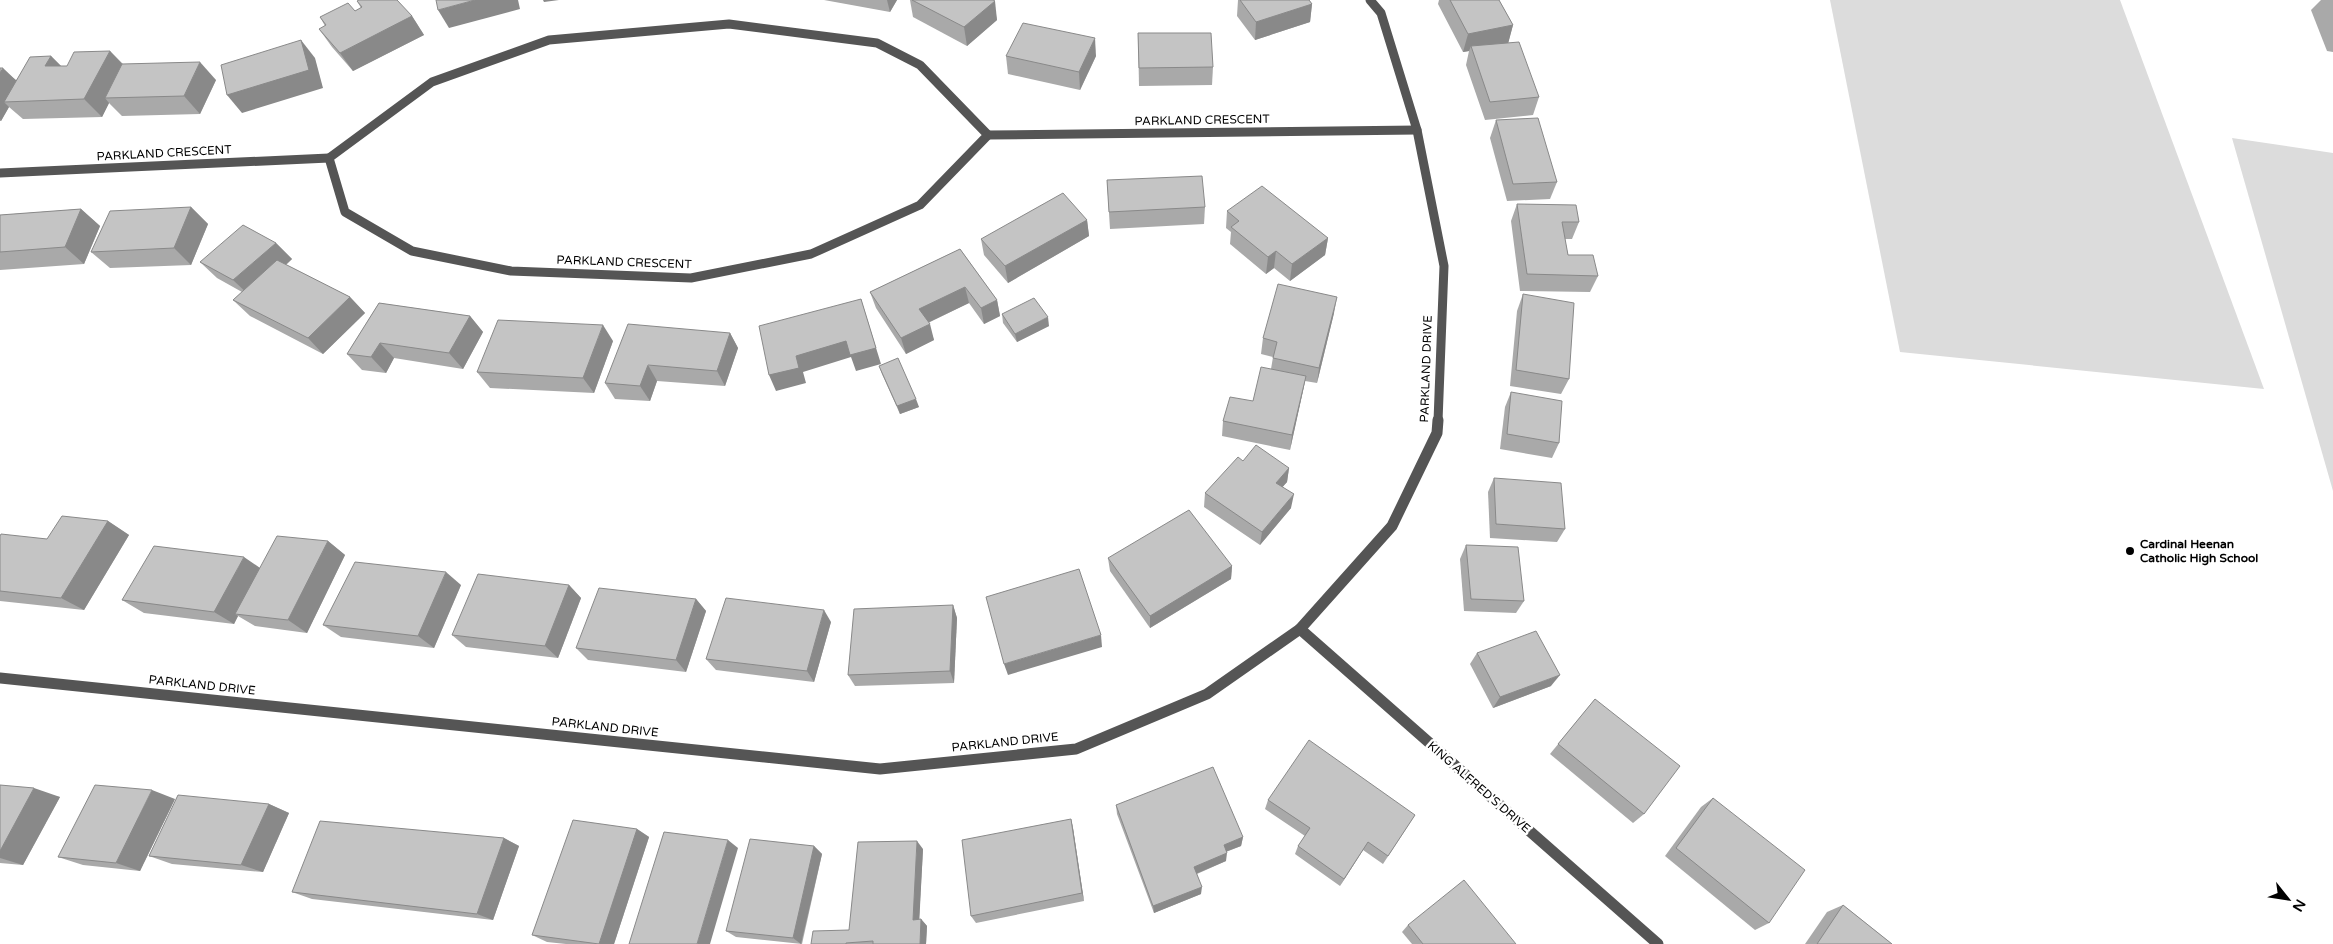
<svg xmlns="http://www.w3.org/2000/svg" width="2333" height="944" viewBox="0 0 2333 944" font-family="'Varela Round',sans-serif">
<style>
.green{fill:#dcdcdc}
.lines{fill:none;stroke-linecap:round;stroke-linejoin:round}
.street-far1{stroke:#555;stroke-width:9}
.street{stroke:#555;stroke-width:11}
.wall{fill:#a9a9a9}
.shaded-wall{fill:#898989}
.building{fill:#c4c4c4;stroke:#898989}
.poi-dot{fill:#000;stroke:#fff;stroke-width:2}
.labels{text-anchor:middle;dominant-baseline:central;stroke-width:5;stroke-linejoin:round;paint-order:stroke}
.street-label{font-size:12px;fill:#000;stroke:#fff}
.poi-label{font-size:12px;font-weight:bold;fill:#000;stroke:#fff;text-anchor:start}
</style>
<rect width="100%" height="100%" fill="#fff"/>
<!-- green -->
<g class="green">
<path d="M1830,0H2120L2264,389L1900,352Z"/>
<path d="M2232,138L2333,153V491Z"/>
</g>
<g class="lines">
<!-- street-far1 -->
<g class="street-far1">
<path d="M1370,0L1381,13L1417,130L1444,266L1438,421"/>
<path d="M729,24L877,43L920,65L988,135L920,205L811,254L691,278L511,271L412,251L345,212L329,158L432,82L549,40Z"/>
<path d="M988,135L1417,130"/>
<path d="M0,173L329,158"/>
</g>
<!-- street -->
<g class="street">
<path d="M1300,629L1658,944"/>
<path d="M0,678L880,769L1076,749L1207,694L1300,629L1392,526L1437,433L1438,420"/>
</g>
</g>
<!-- wall -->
<g class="wall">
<path d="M824,0H897L890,12Z"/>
<path d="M910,0H993L997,20L967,46L913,17Z"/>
<path d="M1238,0H1309L1312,4L1310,22L1255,40L1237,16Z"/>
<path d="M1439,0H1499L1513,25L1508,43L1539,97L1533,115L1485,120L1466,65L1469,51L1463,52L1438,4Z"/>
<path d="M2321,0H2333V52L2327,51L2311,10Z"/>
<path d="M357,1L412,16L424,35L353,71L332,47L319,29L325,26L320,17L355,11L361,8Z"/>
<path d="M1138,33L1213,67L1212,85L1139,86Z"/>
<path d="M110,51L123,64L216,80L200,114L122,116L109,103L102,117L23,119L9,107L1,121H0V68L16,80L51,56L61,66H67Z"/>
<path d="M1006,56H1096L1080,90L1008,74Z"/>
<path d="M1496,120L1557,182L1550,199L1507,201L1490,138Z"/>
<path d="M1107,180L1205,207L1204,224L1110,229Z"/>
<path d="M1517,204L1579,222L1572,239H1565L1568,255L1598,276L1590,292L1520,291L1511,221Z"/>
<path d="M191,207L208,224L191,265L110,268L91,252Z"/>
<path d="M81,209L100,226L84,264L0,270V215Z"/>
<path d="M1227,211L1328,238L1325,255L1290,281L1274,268L1266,274L1230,244L1231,232L1226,228Z"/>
<path d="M1087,220L1089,236L1008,283L984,255L981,239Z"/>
<path d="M276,243L292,259L286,265L350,297L365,313L323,354L250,316L233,300L242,292L217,278L200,262Z"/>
<path d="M960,249L997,300L1000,316L984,324L969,303L928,323L934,340L906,354L876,308L870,292Z"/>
<path d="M1523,294L1569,379L1561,394L1510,386L1517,311Z"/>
<path d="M379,303L470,316L483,332L463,369L394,358L386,373L362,370L347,354Z"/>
<path d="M1334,313L1317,383L1305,381L1290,450L1222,436L1223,421L1253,401L1271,369L1273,357L1261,354L1263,338Z"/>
<path d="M1002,314L1049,326L1017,342L1003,323Z"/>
<path d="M730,333L738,348L725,386L657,381L650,401L615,399L605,383Z"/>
<path d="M613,341L594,393L490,388L477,372Z"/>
<path d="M879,366L919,407L900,414L882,374Z"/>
<path d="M1511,392L1559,443L1552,458L1500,449L1505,407Z"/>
<path d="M1243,461L1289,468L1287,482L1282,487L1291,508L1260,545L1204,507L1205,493Z"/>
<path d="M1494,478L1565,529L1557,542L1490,538L1488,492Z"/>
<path d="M108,521L129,535L84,610L0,601V536L47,539Z"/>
<path d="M328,541L345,555L307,633L255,626L238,616L234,624L144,613L122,600L260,568Z"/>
<path d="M1466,545L1524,601L1516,613L1464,611L1460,559Z"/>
<path d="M1108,558L1232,566L1231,579L1150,628L1110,571Z"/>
<path d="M461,585L434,648L341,637L323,625Z"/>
<path d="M569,585L581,598L558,658L466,647L452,635Z"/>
<path d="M696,599L706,611L686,672L588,660L576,648Z"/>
<path d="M953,605L957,618L954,683L855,686L848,675Z"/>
<path d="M831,622L814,682L716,670L706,659Z"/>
<path d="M1477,653L1551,686L1493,708L1470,664Z"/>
<path d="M1595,699L1644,814L1633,823L1550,754Z"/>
<path d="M0,785L60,797L23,865L0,863Z"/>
<path d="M1713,798L1769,923L1755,930L1665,856L1701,807Z"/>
<path d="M175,799L140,871L83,865L58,857Z"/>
<path d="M1268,800L1415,815L1383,864L1363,850L1340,886L1295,854L1298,846L1305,836L1265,809Z"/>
<path d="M269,804L289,813L263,872L172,864L149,856Z"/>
<path d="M1116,805L1243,837L1241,846L1226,852V861L1197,874L1201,894L1154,913L1117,814Z"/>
<path d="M1071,819L1073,828L1084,901L976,923L971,916Z"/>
<path d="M637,829L649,837L614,944H566L547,942L532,935Z"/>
<path d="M504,838L519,846L493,920L312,899L292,892Z"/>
<path d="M814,846L822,854L802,944L736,937L726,931Z"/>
<path d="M923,849L919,919H921L927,926L926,944H811L849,930Z"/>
<path d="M1843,905L1892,944H1805L1827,912Z"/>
<path d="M1408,925L1516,944H1412L1402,932Z"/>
</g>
<!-- shaded-wall -->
<g class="shaded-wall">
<path d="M475,0H518L520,9L449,28L438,10Z"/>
<path d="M543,0H559L544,2Z"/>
<path d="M887,0H897L890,12Z"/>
<path d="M995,1L997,20L967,46L964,27Z"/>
<path d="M1312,4L1310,22L1255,40L1256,22Z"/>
<path d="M412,16L424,35L353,71L340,53Z"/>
<path d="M1513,25L1508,44L1471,46L1469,51L1463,52L1468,34Z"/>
<path d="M1095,38L1096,56L1080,90L1079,72Z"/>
<path d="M301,40L315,58L323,88L242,113L227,95Z"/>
<path d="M110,51L127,69L105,98L109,103L102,117L84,99Z"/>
<path d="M51,56L69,74L45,66Z"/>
<path d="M200,62L216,80L200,114L184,96Z"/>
<path d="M3,68L22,86L4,102L9,107L1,121L0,119V73Z"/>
<path d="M191,207L208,224L191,265L174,248Z"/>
<path d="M81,209L100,226L84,264L65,247Z"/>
<path d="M1087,220L1089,236L1008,283L1005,266Z"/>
<path d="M1328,238L1325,255L1290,281L1292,264Z"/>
<path d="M276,243L292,259L250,296L233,280Z"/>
<path d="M1276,251L1274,268L1266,274L1268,257Z"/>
<path d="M965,287L969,303L923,325L919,309Z"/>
<path d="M350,297L365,313L323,354L308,338Z"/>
<path d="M1337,297L1334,313L1317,383L1319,368Z"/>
<path d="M861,299L881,364L856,371L851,357L803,372L806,383L776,391L769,375L796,356Z"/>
<path d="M997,300L1000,316L984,324L981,308Z"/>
<path d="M470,316L483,332L463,369L449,353Z"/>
<path d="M1048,317L1049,326L1017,342L1015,334Z"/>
<path d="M930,324L934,340L906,354L901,338Z"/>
<path d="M603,325L613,341L594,393L583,378Z"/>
<path d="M730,333L738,348L725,386L717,371Z"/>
<path d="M380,343L394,358L386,373L371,357Z"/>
<path d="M648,365L657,381L650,401L640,386Z"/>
<path d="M1306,376L1303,391L1290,450L1292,435Z"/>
<path d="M916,399L919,407L900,414L897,406Z"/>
<path d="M1289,468L1287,482L1274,497L1276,483Z"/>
<path d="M1294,494L1291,508L1260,545L1262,532Z"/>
<path d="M108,521L129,535L84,610L61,598Z"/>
<path d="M328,541L345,555L307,633L288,620Z"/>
<path d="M244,557L263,570L235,614L238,616L234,624L214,612Z"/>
<path d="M1232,566L1231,579L1150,628V616Z"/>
<path d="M446,572L461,585L434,648L418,636Z"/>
<path d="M569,585L581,598L558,658L545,646Z"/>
<path d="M696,599L706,611L686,672L676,660Z"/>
<path d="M953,605L957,618L954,683L950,671Z"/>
<path d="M824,610L831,622L814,682L807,671Z"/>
<path d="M1101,635L1102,647L1008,675L1004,664Z"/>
<path d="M1560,675L1551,686L1493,708L1500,697Z"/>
<path d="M34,788L60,797L23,865L0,858V851Z"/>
<path d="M152,790L175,799L140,871L116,863Z"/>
<path d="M269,804L289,813L263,872L241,865Z"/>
<path d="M1071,819L1073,828L1084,901L1082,893Z"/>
<path d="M637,829L649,837L614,944H599Z"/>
<path d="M1243,837L1241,846L1222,853L1224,845Z"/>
<path d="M504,838L519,846L493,920L477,914Z"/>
<path d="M728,840L738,848L710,944H697Z"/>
<path d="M917,841L923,849L919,926L913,920Z"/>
<path d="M1368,842L1363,850L1340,886L1344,879Z"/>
<path d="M814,846L822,854L801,944L793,938Z"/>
<path d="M1227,853L1226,861L1193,875L1194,867Z"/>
<path d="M1202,887L1201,894L1154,913L1153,906Z"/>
<path d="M921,919L927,926L926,944H920Z"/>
</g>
<!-- building -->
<g class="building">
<path d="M359,0H397L412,16L340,53L319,29L326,25L320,17L348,3L355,11L362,7L357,1Z"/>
<path d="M436,0H475L438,10Z"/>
<path d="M912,0H993L995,1L964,27Z"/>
<path d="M1240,0H1309L1312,4L1256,22Z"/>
<path d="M1450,0H1499L1513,25L1468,34Z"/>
<path d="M1023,23L1095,38L1079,72L1006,56Z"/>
<path d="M1138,33H1211L1213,67L1139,68Z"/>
<path d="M301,40L309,70L227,95L221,65Z"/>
<path d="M1519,42L1539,97L1490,102L1471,46Z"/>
<path d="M110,51L84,99L4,102L30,57L51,56L45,66H67L74,52Z"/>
<path d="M200,62L184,96L105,98L122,64Z"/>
<path d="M0,68H3L0,73Z"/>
<path d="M1538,118L1557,182L1513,184L1496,120Z"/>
<path d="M1202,176L1205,207L1109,212L1107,180Z"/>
<path d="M1262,186L1328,238L1292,264L1276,251L1268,257L1231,227L1239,221L1227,211Z"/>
<path d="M1063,193L1087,220L1005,266L981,239Z"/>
<path d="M1517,204L1576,205L1579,222H1562L1568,255H1593L1598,276L1527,274Z"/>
<path d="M191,207L174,248L91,252L110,211Z"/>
<path d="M81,209L65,247L0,252V215Z"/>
<path d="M243,225L276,243L233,280L200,262Z"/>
<path d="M960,249L997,300L981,308L965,287L919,309L930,324L901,338L870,292Z"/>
<path d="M277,260L350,297L308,338L233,300Z"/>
<path d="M1278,284L1337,297L1319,368L1273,358L1277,342L1263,338Z"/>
<path d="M1523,294L1574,303L1569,379L1516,370Z"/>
<path d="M1034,298L1048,317L1015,334L1002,314Z"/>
<path d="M861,299L876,348L850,355L846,341L796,356L799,368L769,375L759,326Z"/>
<path d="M379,303L470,316L449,353L380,343L371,357L347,354Z"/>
<path d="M498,320L603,325L583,378L477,372Z"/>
<path d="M628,324L730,333L717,371L648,365L640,386L605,383Z"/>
<path d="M898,358L916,399L897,406L879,366Z"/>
<path d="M1261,367L1306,376L1292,435L1223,421L1230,397L1253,401Z"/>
<path d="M1511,392L1562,401L1559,443L1507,434Z"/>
<path d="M1256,445L1289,468L1276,483L1294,494L1262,532L1205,493L1238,457L1243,461Z"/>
<path d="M1494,478L1561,483L1565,529L1496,524Z"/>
<path d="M1189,510L1232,566L1150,616L1108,558Z"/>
<path d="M62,516L108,521L61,598L0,591V536L1,534L47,539Z"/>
<path d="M277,536L328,541L288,620L235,614Z"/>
<path d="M1466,545L1518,547L1524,601L1471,599Z"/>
<path d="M154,546L244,557L214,612L122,600Z"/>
<path d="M355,562L446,572L418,636L323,625Z"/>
<path d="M1079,569L1101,635L1004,664L986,597Z"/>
<path d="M478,574L569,585L545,646L452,635Z"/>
<path d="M599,588L696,599L676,660L576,648Z"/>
<path d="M726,598L824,610L807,671L706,659Z"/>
<path d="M953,605L950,671L848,675L854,609Z"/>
<path d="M1536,631L1560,675L1500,697L1477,653Z"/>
<path d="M1595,699L1680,766L1644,814L1558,744Z"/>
<path d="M1309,740L1415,815L1388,856L1368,842L1344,879L1298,846L1310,828L1268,800Z"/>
<path d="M1213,767L1243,837L1224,845L1227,853L1194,867L1202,887L1153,906L1116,805Z"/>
<path d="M0,785L34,788L0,851Z"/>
<path d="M95,785L152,790L116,863L58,857Z"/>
<path d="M178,795L269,804L241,865L149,856Z"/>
<path d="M1713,798L1805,870L1769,923L1676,848Z"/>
<path d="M1071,819L1082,893L971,916L962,840Z"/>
<path d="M573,820L637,829L599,944L532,935Z"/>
<path d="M320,821L504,838L477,914L292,892Z"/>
<path d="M664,832L728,840L697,944H629Z"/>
<path d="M750,839L814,846L793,938L726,931Z"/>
<path d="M917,841L913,920L921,919L920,944H873V941L846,943V944H811L813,931L849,930L858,842Z"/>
<path d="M1464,880L1516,944H1423L1408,925Z"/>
<path d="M1843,905L1892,944H1817Z"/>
</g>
<!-- markers -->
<circle class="poi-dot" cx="2130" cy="551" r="5"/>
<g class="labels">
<!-- street labels -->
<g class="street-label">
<text transform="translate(1202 120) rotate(-1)">PARKLAND CRESCENT</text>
<text transform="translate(164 153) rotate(-3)">PARKLAND CRESCENT</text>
<text transform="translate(624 262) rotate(2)">PARKLAND CRESCENT</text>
<text transform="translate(1426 369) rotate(-88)">PARKLAND DRIVE</text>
<text transform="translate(202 685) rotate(6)">PARKLAND DRIVE</text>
<text transform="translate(605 727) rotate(6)">PARKLAND DRIVE</text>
<text transform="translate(1005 742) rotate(-6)">PARKLAND DRIVE</text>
<text transform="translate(1479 787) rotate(41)">KING ALFRED'S DRIVE</text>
</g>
<!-- poi labels -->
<g class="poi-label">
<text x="2140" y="544">Cardinal Heenan<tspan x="2140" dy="14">Catholic High School</tspan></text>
</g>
</g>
<!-- north arrow -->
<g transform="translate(2288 899) rotate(120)" stroke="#ffffff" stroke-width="4" paint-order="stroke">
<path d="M0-4L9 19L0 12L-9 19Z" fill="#000000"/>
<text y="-8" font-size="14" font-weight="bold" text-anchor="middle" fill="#000000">N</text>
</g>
</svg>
